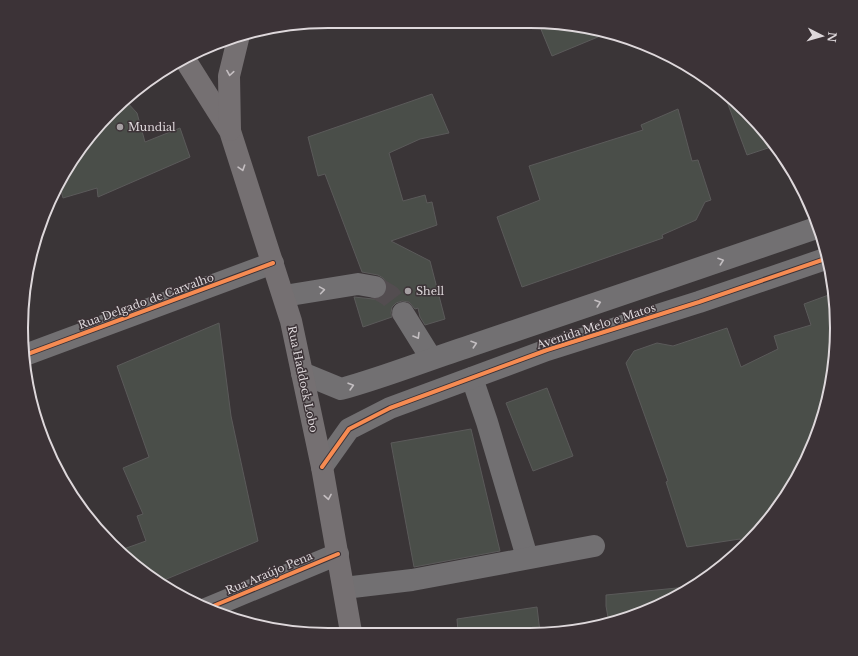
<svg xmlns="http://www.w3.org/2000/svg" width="858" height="656" viewBox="0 0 858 656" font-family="'Libre Baskerville',serif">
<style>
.building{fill:#4a4e49;stroke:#5b5a5a}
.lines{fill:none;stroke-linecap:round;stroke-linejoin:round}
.minor-tunnel{stroke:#534d50;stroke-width:22;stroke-dasharray:22 11;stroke-linecap:butt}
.minor{stroke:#727072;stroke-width:22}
.major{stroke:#757072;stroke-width:22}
.cycleway-casing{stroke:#3c3337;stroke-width:6}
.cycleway{stroke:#f68b52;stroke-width:4}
.oneway{stroke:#c4bec1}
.oneway2{stroke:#c3bec1}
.poi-dot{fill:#a59fa2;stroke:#3c3337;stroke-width:1.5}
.labels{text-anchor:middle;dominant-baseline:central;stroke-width:3;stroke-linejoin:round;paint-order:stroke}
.poi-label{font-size:11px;fill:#ded8db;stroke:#3c3337;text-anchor:start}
.street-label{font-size:11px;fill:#ded8db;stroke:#3c3337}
.rim{fill:none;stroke:#ded8db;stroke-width:2}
</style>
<rect width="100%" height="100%" fill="#3a3537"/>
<!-- building -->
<g class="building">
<path d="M538,22H550L610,32L552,56Z"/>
<path d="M723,91L774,146L747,155Z"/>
<path d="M432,94L449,133L420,139L389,153L403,201L425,195L427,203L432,202L437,225L391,241L430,261L445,319L425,325L420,317L418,308L415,309L409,302L402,301L396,303L392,307L391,313L392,317L363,327L354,297L373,299H380L384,295L387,290V283L383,278L378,275L362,272L325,174L318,176L308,137Z"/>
<path d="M125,100L137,113L145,142L180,128L190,157L98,197L97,188L63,198L59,183L62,175L111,111Z"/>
<path d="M678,109L692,161L698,160L711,200L705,202L696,220L662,235L663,238L522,287L497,217L540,200L529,166L643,130L641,125Z"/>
<path d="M834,293L837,328L831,388L814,446L785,499L743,548L740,539L687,547L666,482L668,481L626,363L634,351L657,343L673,346L727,328L741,367L778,349L774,336L811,325L804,304Z"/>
<path d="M219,323L231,416L258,541L157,583L118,551L146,541L137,516L143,514L123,468L149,457L117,366Z"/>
<path d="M547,388L573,456L533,471L506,403Z"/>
<path d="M471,429L500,551L414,567L391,443Z"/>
<path d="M687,587L688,590L629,619L609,623L606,606V595Z"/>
<path d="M537,607L540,632H458L457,619Z"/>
</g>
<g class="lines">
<!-- minor-tunnel -->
<path class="minor-tunnel" d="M375,287L390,296L403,313"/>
<!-- minor -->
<g class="minor">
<path d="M284,296L358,284L375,287"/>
<path d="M403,313L431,358"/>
<path d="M25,355L273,263"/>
<path d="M302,373L341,389C385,377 427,360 470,346C586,307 703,267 819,227"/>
<path d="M472,378L487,422L527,557"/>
<path d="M322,467L349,429L390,408L547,350L699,302L828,258"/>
<path d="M344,588L412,580L594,546"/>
<path d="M206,609L338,554"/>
</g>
<!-- major -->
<g class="major">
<path d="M184,58L230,131L291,321L322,467L351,632"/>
<path d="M230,130L229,76L239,35"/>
</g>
<defs>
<g id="cycleway">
<path d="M25,355L273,263"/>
<path d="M322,467L349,429L390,408L547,350L699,302L828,258"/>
<path d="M206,609L338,554"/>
</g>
</defs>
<!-- cycleway casing -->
<use href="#cycleway" class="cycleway-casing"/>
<!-- cycleway -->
<use href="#cycleway" class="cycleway"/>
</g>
<!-- one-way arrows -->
<defs><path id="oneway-chevron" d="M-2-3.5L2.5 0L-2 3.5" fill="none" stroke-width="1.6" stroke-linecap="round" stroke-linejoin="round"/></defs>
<g class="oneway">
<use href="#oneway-chevron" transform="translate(230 73) rotate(99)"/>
<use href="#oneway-chevron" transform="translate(242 168) rotate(72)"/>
<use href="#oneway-chevron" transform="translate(328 497) rotate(80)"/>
</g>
<g class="oneway2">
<use href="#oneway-chevron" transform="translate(721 261) rotate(-19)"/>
<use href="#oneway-chevron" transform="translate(322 290) rotate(-9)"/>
<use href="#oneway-chevron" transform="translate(598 303) rotate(-19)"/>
<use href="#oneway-chevron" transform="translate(417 336) rotate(59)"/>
<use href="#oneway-chevron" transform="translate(474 344) rotate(-18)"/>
<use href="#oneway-chevron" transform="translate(351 386) rotate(-16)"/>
</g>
<!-- markers -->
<g class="poi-dot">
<circle cx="120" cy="127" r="4"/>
<circle cx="408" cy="291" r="4"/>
</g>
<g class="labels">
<!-- poi labels -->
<g class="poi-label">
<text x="128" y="127">Mundial</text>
<text x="416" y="291">Shell</text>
</g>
<!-- street labels -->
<g class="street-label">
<text transform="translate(146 301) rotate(-20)">Rua Delgado de Carvalho</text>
<text transform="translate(596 326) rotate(-18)">Avenida Melo e Matos</text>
<text transform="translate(303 379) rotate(78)">Rua Haddock Lobo</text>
<text transform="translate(269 573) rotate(-23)">Rua Araújo Pena</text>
</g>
</g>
<!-- crop -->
<path d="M0 0H858V656H0ZM328 28H530A300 300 0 0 1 830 328V328A300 300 0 0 1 530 628H328A300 300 0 0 1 28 328V328A300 300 0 0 1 328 28Z" fill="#3c3337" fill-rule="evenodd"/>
<path class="rim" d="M328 28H530A300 300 0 0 1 830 328V328A300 300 0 0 1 530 628H328A300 300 0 0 1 28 328V328A300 300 0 0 1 328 28Z"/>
<!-- north arrow -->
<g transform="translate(822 36) rotate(96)" stroke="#3c3337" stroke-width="3" paint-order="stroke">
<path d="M0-3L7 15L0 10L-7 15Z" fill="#ded8db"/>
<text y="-6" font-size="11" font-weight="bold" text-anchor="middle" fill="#ded8db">N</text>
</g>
</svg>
